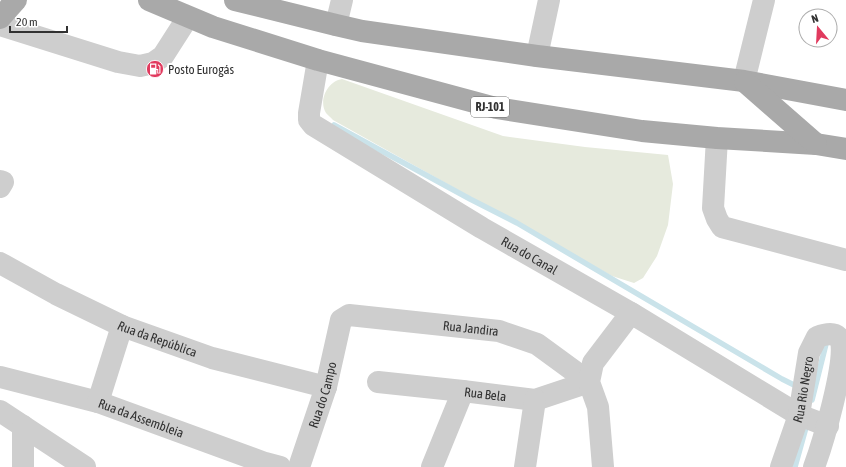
<svg xmlns="http://www.w3.org/2000/svg" width="846" height="467" viewBox="0 0 846 467" font-family="'Asap Condensed',sans-serif">
<style>
.green{fill:#e6eadd}
.lines{fill:none;stroke-linecap:round;stroke-linejoin:round}
.stream{stroke:#cae3ea;stroke-width:5.5}
.minor{stroke:#cecece;stroke-width:22}
.major{stroke:#a9a9a9;stroke-width:22}
.labels{text-anchor:middle;dominant-baseline:central;stroke-width:4;stroke-linejoin:round;paint-order:stroke}
.shield{fill:#fff;stroke:#6f6f6f;stroke-width:1}
.shield-label{font-size:12px;font-weight:bold;fill:#313131}
.poi-label{font-size:13px;fill:#313131;stroke:#fff;text-anchor:start}
.street-label{font-size:13px;fill:#313131;stroke:#fff}
</style>
<rect width="100%" height="100%" fill="#fff"/>
<!-- green -->
<path class="green" d="M342,79L503,136L585,147L668,155L673,184L668,225L657,256L643,278L634,283L612,276L333,120C331,118 328,115 326,113C318,100 328,81 342,79Z"/>
<g class="lines">
<!-- stream -->
<g class="stream">
<path d="M334,125L470,199L517,223L782,379L798,387"/>
<path d="M812,400L827,340"/>
<path d="M795,467L807,424"/>
</g>
<!-- minor -->
<g class="minor">
<path d="M0,25L118,62L140,66L153,63L163,56L188,17"/>
<path d="M336,25L342,0"/>
<path d="M537,56L549,0"/>
<path id="s1" d="M318,60L309,113V120L313,125L482,228L631,313L799,415L828,426"/>
<path d="M744,81L764,0"/>
<path d="M717,138L713,208L717,219L722,227L846,260"/>
<path d="M0,181L3,182L0,187"/>
<path id="s2" d="M0,263L56,294L122,326L212,358L326,387"/>
<path id="s3" d="M0,377L98,402L265,463L280,467"/>
<path id="s4" d="M378,382L463,391L535,400L589,382"/>
<path d="M98,402L122,326"/>
<path d="M0,411L85,467"/>
<path d="M23,467V426"/>
<path id="s5" d="M299,467L326,387L341,320L349,315L499,331L537,344L589,382"/>
<path d="M432,467L463,391"/>
<path d="M525,467L535,400"/>
<path d="M603,467L598,407L589,382L593,363L631,313"/>
<path id="s6" d="M781,467L799,415L809,353L817,337C825,334 836,331 841,341C846,364 823,443 814,467"/>
</g>
<!-- major -->
<g class="major">
<path d="M149,0L213,27L318,60L496,108L642,131L717,138L816,144L846,149"/>
<path d="M235,0L336,25L362,31L537,56L744,81L846,100"/>
<path d="M0,18L16,0"/>
<path d="M745,82L816,144"/>
</g>
</g>
<!-- icons -->
<defs>
<symbol id="fuel-disc" viewBox="-11 -11 22 22"><circle r="9.5" fill="#e13a5e" stroke="#fff"/><path d="M-5.5-6h7V0h2V4h1.3V-2.5L3-4.5l.8-.8L6-3V5H2.5V1h-1V6h-7ZM-4.2-4.7v3.2H.2V-4.7Z" fill="#fff"/></symbol>
</defs>
<g fill-rule="evenodd">
<use href="#fuel-disc" x="145" y="59" width="20" height="20"/>
</g>
<g class="labels">
<!-- shield labels -->
<rect class="shield" x="471" y="97" width="38" height="20" rx="3"/>
<g class="shield-label">
<text x="490" y="107">RJ-101</text>
</g>
<!-- poi labels -->
<g class="poi-label">
<text x="168" y="69">Posto Eurogás</text>
</g>
<!-- street labels -->
<g class="street-label">
<text stroke="none"><textPath href="#s1" startOffset="320">Rua do Canal</textPath></text>
<text stroke="none"><textPath href="#s5" startOffset="285">Rua Jandira</textPath></text>
<text stroke="none"><textPath href="#s2" startOffset="175">Rua da República</textPath></text>
<text stroke="none"><textPath href="#s6" startOffset="81">Rua Rio Negro</textPath></text>
<text stroke="none"><textPath href="#s5" startOffset="76">Rua do Campo</textPath></text>
<text stroke="none"><textPath href="#s4" startOffset="108">Rua Bela</textPath></text>
<text stroke="none"><textPath href="#s3" startOffset="147">Rua da Assembleia</textPath></text>
</g>
</g>
<!-- north arrow -->
<g transform="translate(818 28) rotate(342)"><circle r="19" fill="#ffffff" stroke="#adadad"/>
<path d="M0-3L7 15L0 10L-7 15Z" fill="#e13a5e"/>
<text y="-6" font-size="11" font-weight="bold" text-anchor="middle" fill="#313131">N</text>
</g>
<!-- scale -->
<path d="M10 26v6h57v-6" fill="none" stroke="#313131" stroke-width="2"/>
<text x="16" y="26" font-size="12" fill="#313131" stroke="#ffffff" stroke-width="3" paint-order="stroke">20 m</text>
</svg>
